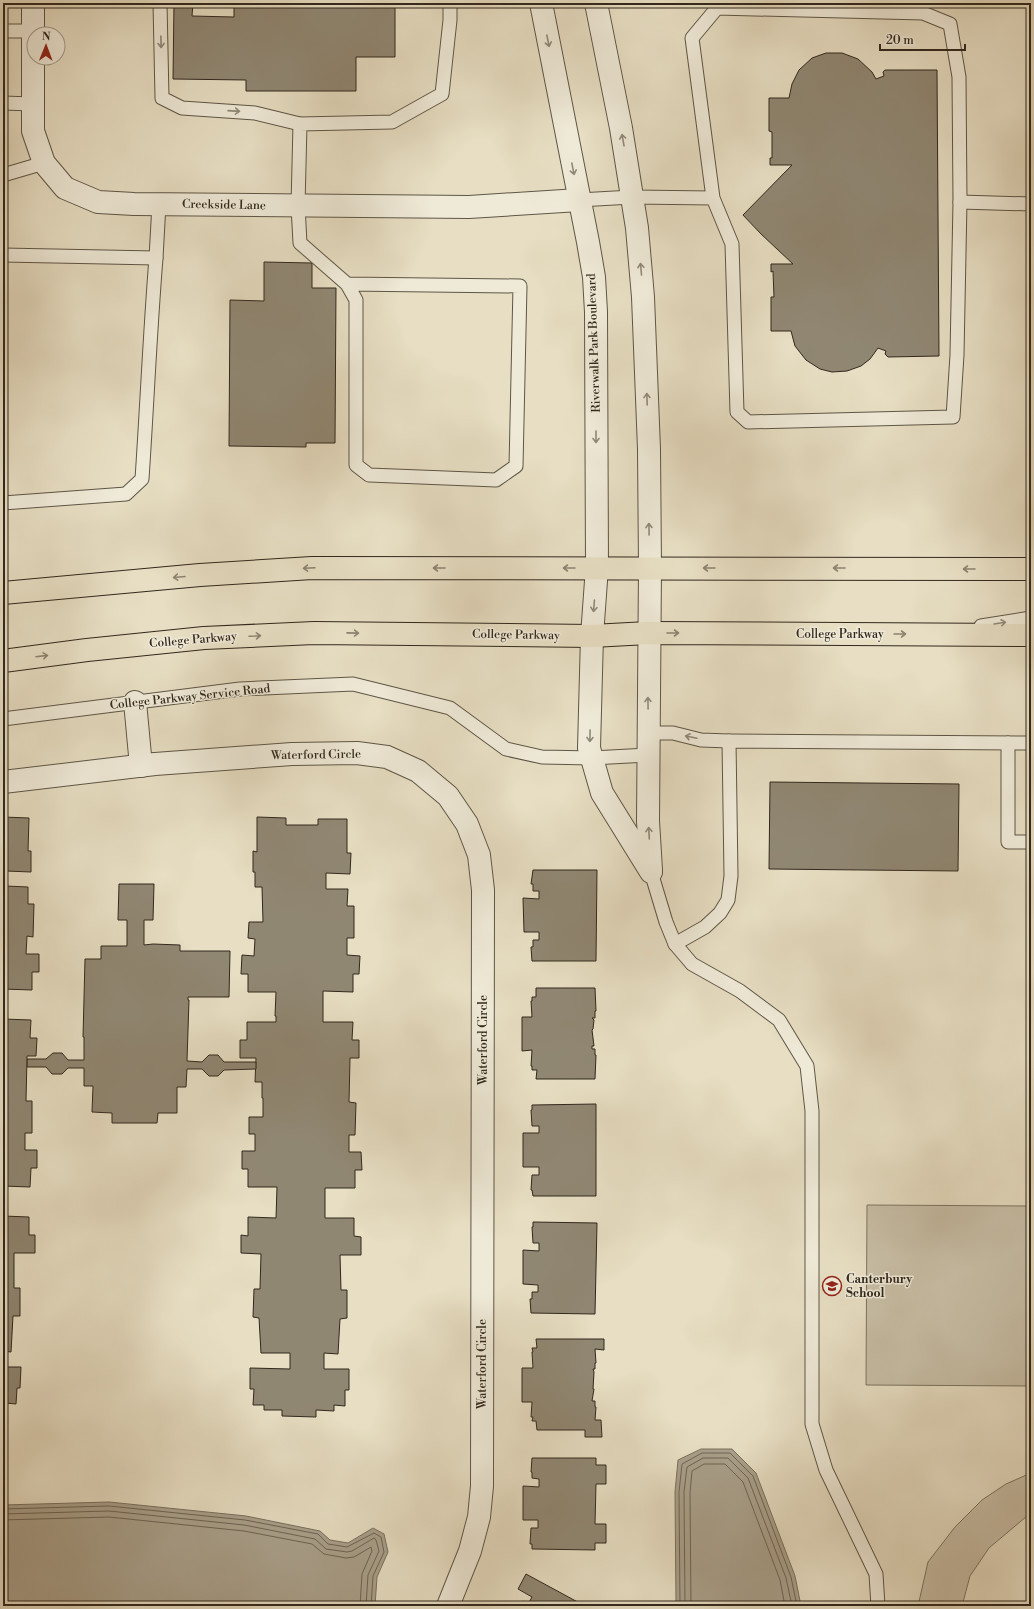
<svg xmlns="http://www.w3.org/2000/svg" width="1034" height="1609" viewBox="0 0 1034 1609" font-family="'Libre Bodoni',serif">
<style>
.green{fill:#c8bfa7;stroke:#7c7462}
.water{fill:#a9a08b;stroke:#79705f}
.lines{fill:none;stroke-linecap:round;stroke-linejoin:round}
.shore{stroke:#6d6454;stroke-width:1}
.building{fill:#908773;stroke:#31281d}
.lane-casing{stroke:#5e5646;stroke-width:15}
.street-casing{stroke:#5e5646;stroke-width:24}
.primary-casing{stroke:#31281d;stroke-width:24}
.lane{stroke:#efead8;stroke-width:13}
.street{stroke:#efead8;stroke-width:22}
.primary{stroke:#e7dec3;stroke-width:22}
.oneway{stroke:#90897a}
.oneway2{stroke:#8c8370}
.labels{text-anchor:middle;dominant-baseline:central;stroke-width:3;stroke-linejoin:round;paint-order:stroke}
.street-label{font-size:12px;fill:#31281d;stroke:#efead8}
.poi-label{font-size:12px;font-weight:bold;fill:#31281d;stroke:#efead8;text-anchor:start}
</style>
<rect width="100%" height="100%" fill="#e7dec3"/>
<filter id="stains"><feTurbulence type="fractalNoise" baseFrequency=".005" numOctaves="4"/><feColorMatrix values="0 0 0 0 .2 0 0 0 0 .09 0 0 0 0 .02 0 0 0 .5 -.17"/></filter>
<radialGradient id="worn" r=".72"><stop offset=".6" stop-color="#630" stop-opacity="0"/><stop offset="1" stop-color="#630" stop-opacity=".3"/></radialGradient>
<!-- green -->
<g class="green">
<path d="M867,1205L1031,1206V1386L866,1385Z"/>
<path d="M1031,1473V1515L1027,1516L989,1548L970,1576L962,1606H918L928,1562L955,1527L982,1500L1006,1484Z"/>
</g>
<!-- water -->
<g class="water">
<path d="M701,1449H732L756,1473L795,1576L801,1606H676L675,1492L678,1460Z"/>
<path d="M109,1502L246,1516L320,1531L330,1540L348,1543L373,1528L384,1534L388,1552L377,1577L375,1606H3V1505Z"/>
</g>
<g class="lines">
<!-- shore -->
<g class="shore">
<path d="M3,1509L109,1506L245,1520L318,1534L328,1544L347,1547L374,1533L381,1537L384,1552L373,1576L371,1606"/>
<path d="M3,1514L109,1511L244,1525L315,1539L326,1549L347,1552L352,1551L374,1538L376,1540L379,1551L368,1575L366,1606"/>
<path d="M3,1520L109,1517L244,1531L312,1544L324,1554L346,1558L354,1557L371,1547L372,1551L362,1574L360,1606"/>
<path d="M680,1606L679,1492L682,1464L702,1453H730L753,1476L791,1577L797,1606"/>
<path d="M685,1606L684,1492L687,1467L703,1458H728L748,1478L786,1578L792,1606"/>
<path d="M691,1606L690,1493L692,1471L704,1464H725L743,1482L780,1580L785,1606"/>
</g>
</g>
<!-- building -->
<g class="building">
<path d="M174,3H193L192,16L234,17V3H395V57H356V91H246V80L173,79Z"/>
<path d="M826,53H842L858,59L872,72L876,79L884,76L883,72L885,70H937L939,356L888,357L885,354L886,351L878,348L870,359L861,366L847,371L832,372L820,369L806,360L795,346L791,331H771V297H774L773,271L771,272V264H793L761,234L743,215L792,165H770V158H772V132L769,131V98H789L792,84L799,70L812,58Z"/>
<path d="M264,262L312,263V288H336L335,443H306V447L229,446L230,300L264,301Z"/>
<path d="M770,782L959,784L958,871L769,869Z"/>
<path d="M3,817L29,818L28,851H31V872L6,871V886L28,887V904H34L33,937L27,936L26,954H39V972H32V990L3,989Z"/>
<path d="M257,817L286,818V825H318V819H347V853H351L350,874L326,873V889H348L347,906H354V938H347V955L360,956L359,974H353V992L323,991V1022H353L352,1040H359V1058H350L349,1102L356,1103L355,1135H349V1152H361L362,1170H355V1188H325V1218H354V1236L361,1237V1255H340L341,1290H347V1318L340,1319L338,1354L324,1353V1369H349V1390H345V1406L334,1405V1411L316,1410V1417L282,1416V1410H264V1405H253L254,1389H250V1368L290,1369V1353H261L259,1318L253,1317L254,1289H260L261,1254L241,1253V1235L248,1236V1217L276,1218L277,1187H248V1169H242V1151H255V1134H249V1117H263V1098H262V1082H255L256,1058H240V1040H247V1022H276V1016H275L276,992H248V974H241L242,955L254,956L255,939L248,938L249,922H263L262,887H255V872H253V851L257,852Z"/>
<path d="M533,870H597L596,961H532L531,947H533V940H539V932H524L523,898L539,899V891H533V884H531Z"/>
<path d="M119,884H154L153,920H144V945L153,944L180,945V951H230L229,997H188V1000H189L187,1061L202,1062L209,1055H218L224,1062H256V1069L224,1070L218,1076H209L202,1069H187L186,1087H177V1113H158L157,1123H112V1113L92,1112L93,1086H84V1068H68L62,1074H52L46,1067H27V1059H46L53,1053H62L68,1060H84V1037H83L85,959H101V946H127V920H118Z"/>
<path d="M536,988H595L596,1011H595V1018H592L594,1020L593,1029L592,1030L594,1046H592V1049H595V1055H596L595,1079H536L537,1070H532V1066H531L532,1050L522,1051V1017H532L531,1001H532V997H536Z"/>
<path d="M3,1019L31,1020L30,1038H37L36,1056H27L26,1101H32V1133H25V1150H37V1168H31L30,1187L3,1186Z"/>
<path d="M596,1104V1196H533L532,1190H531L532,1175H539V1167H523V1133H539V1126H532L531,1110H532V1105Z"/>
<path d="M3,1216L29,1217V1235H35V1253H14V1288H20V1316H13L11,1352L3,1351Z"/>
<path d="M533,1222L597,1223L595,1314L531,1313L530,1299H532V1292H538V1285L523,1284V1250L539,1251V1243H533L532,1227H533Z"/>
<path d="M536,1339H604V1350L595,1349L596,1363H595V1369H593L594,1372L593,1389H594L592,1401H595V1407H596L595,1420H601L602,1437H585V1430H537L536,1421H532L533,1417H531L532,1402H522V1368H533L532,1352H533L532,1348H537Z"/>
<path d="M3,1367H21L20,1388H17L16,1404L6,1403V1409H3Z"/>
<path d="M532,1458H596V1465H606V1484H596L595,1524H606V1543H595V1550L532,1549V1544H530L531,1528H538V1520H523V1486L539,1487V1479L532,1478V1472H531Z"/>
<path d="M526,1574L585,1606H520L523,1601L528,1604L532,1597L518,1589Z"/>
</g>
<g class="lines">
<defs>
<g id="lane">
<path d="M160,3L162,98L182,108L255,113L300,124"/>
<path d="M3,31H33"/>
<path d="M3,103L33,104"/>
<path d="M3,175L44,163"/>
<path d="M579,200L632,197L713,198L732,244L737,412L748,422L953,417L957,355L960,202L959,77L950,24L923,13L717,8L692,38L713,198"/>
<path d="M960,202L1031,204"/>
<path d="M3,255L156,258L159,204"/>
<path d="M347,284L520,286L516,466L496,480L369,475L356,465V300L347,284L300,243L298,206L300,124L392,122L442,94L450,20V3"/>
<path d="M3,503L126,494L142,479C147,405 150,332 156,258"/>
<path d="M981,626L1031,618"/>
<path d="M3,719L240,689L353,684L450,708L506,749L542,757L592,758L648,755"/>
<path d="M649,733H673L701,740L729,741"/>
<path d="M1008,743V842H1031"/>
<path d="M651,872L666,922L675,944L692,964L740,991L779,1020L807,1066L812,1111V1424L826,1470L876,1574L878,1606"/>
<path d="M675,944L705,927L720,913L728,900L731,876L729,741L1031,743"/>
</g>
<g id="street">
<path d="M33,3V131L44,163L65,188L98,202L134,204L469,207L579,200"/>
<path d="M541,3L588,242L594,277L596,312L597,567L592,636L589,748L602,793L651,872"/>
<path d="M596,3L621,128L637,228L643,297L649,449L650,568L648,821L651,870"/>
<path d="M135,702L141,766"/>
<path d="M3,782L155,764L292,754L357,753L387,757L418,771L448,796L467,824L479,855L483,890L482,1486L479,1517L470,1551L448,1606"/>
</g>
<g id="primary">
<path d="M3,593L200,575L312,568L1031,569"/>
<path d="M3,661L87,650L204,638L314,633L592,636L648,633L1031,635"/>
</g>
</defs>
<!-- lane casing -->
<use href="#lane" class="lane-casing"/>
<!-- street casing -->
<use href="#street" class="street-casing"/>
<!-- primary casing -->
<use href="#primary" class="primary-casing"/>
<!-- lane -->
<use href="#lane" class="lane"/>
<!-- street -->
<use href="#street" class="street"/>
<!-- primary -->
<use href="#primary" class="primary"/>
</g>
<!-- one-way arrows -->
<defs><path id="oneway-shaft" d="M-6 0H5M1.5-3L5.5 0L1.5 3" fill="none" stroke-width="1.6" stroke-linecap="round" stroke-linejoin="round"/></defs>
<g class="oneway">
<use href="#oneway-shaft" transform="translate(548 41) rotate(79)"/>
<use href="#oneway-shaft" transform="translate(161 42) rotate(89)"/>
<use href="#oneway-shaft" transform="translate(234 111) rotate(4)"/>
<use href="#oneway-shaft" transform="translate(623 140) rotate(-100)"/>
<use href="#oneway-shaft" transform="translate(573 169) rotate(79)"/>
<use href="#oneway-shaft" transform="translate(641 269) rotate(-95)"/>
<use href="#oneway-shaft" transform="translate(647 399) rotate(-92)"/>
<use href="#oneway-shaft" transform="translate(596 437) rotate(90)"/>
<use href="#oneway-shaft" transform="translate(649 529) rotate(-91)"/>
<use href="#oneway-shaft" transform="translate(594 606) rotate(94)"/>
<use href="#oneway-shaft" transform="translate(1000 623) rotate(-9)"/>
<use href="#oneway-shaft" transform="translate(648 703) rotate(-91)"/>
<use href="#oneway-shaft" transform="translate(590 736) rotate(91)"/>
<use href="#oneway-shaft" transform="translate(691 737) rotate(-168)"/>
<use href="#oneway-shaft" transform="translate(649 833) rotate(-93)"/>
</g>
<g class="oneway2">
<use href="#oneway-shaft" transform="translate(309 568) rotate(177)"/>
<use href="#oneway-shaft" transform="translate(439 568) rotate(180)"/>
<use href="#oneway-shaft" transform="translate(569 568) rotate(180)"/>
<use href="#oneway-shaft" transform="translate(709 568) rotate(-180)"/>
<use href="#oneway-shaft" transform="translate(839 568) rotate(-180)"/>
<use href="#oneway-shaft" transform="translate(969 569) rotate(-180)"/>
<use href="#oneway-shaft" transform="translate(179 577) rotate(175)"/>
<use href="#oneway-shaft" transform="translate(353 633) rotate(1)"/>
<use href="#oneway-shaft" transform="translate(673 633)"/>
<use href="#oneway-shaft" transform="translate(900 634)"/>
<use href="#oneway-shaft" transform="translate(255 636) rotate(-3)"/>
<use href="#oneway-shaft" transform="translate(42 656) rotate(-7)"/>
</g>
<!-- icons -->
<defs>
<symbol id="school-ring" viewBox="-11 -11 22 22"><circle r="9.5" fill="#efead8" stroke="#8f2418" stroke-width="1.5"/><path d="M0-5L7-2L0 1L-7-2ZM-4 1L0 2.5L4 1V4Q0 6-4 4Z" fill="#8f2418"/></symbol>
</defs>
<g fill-rule="evenodd">
<use href="#school-ring" x="821" y="1275" width="22" height="22"/>
</g>
<g class="labels">
<!-- street labels -->
<g class="street-label">
<text transform="translate(224 205) rotate(1)">Creekside Lane</text>
<text transform="translate(594 343) rotate(-92)">Riverwalk Park Boulevard</text>
<text x="840" y="634">College Parkway</text>
<text transform="translate(516 635) rotate(1)">College Parkway</text>
<text transform="translate(193 640) rotate(-5)">College Parkway</text>
<text transform="translate(190 697) rotate(-6)">College Parkway Service Road</text>
<text transform="translate(316 755) rotate(-1)">Waterford Circle</text>
<text transform="translate(483 1040) rotate(-90)">Waterford Circle</text>
<text transform="translate(482 1364) rotate(-90)">Waterford Circle</text>
</g>
<!-- poi labels -->
<g class="poi-label">
<text x="846" y="1279">Canterbury<tspan x="846" dy="14">School</tspan></text>
</g>
</g>
<!-- margin -->
<rect width="1034" height="1609" fill="none" stroke="#e7dec3" stroke-width="16"/>
<rect x="4" y="4" width="1026" height="1601" fill="none" stroke="#31281d" stroke-width="2"/>
<rect x="8" y="8" width="1018" height="1593" fill="none" stroke="#31281d"/>
<!-- north arrow -->
<g transform="translate(46 46) rotate(1)"><circle r="19" fill="#efead8" stroke="#a39c8d"/>
<path d="M0-3L7 15L0 10L-7 15Z" fill="#8f2418"/>
<text y="-6" font-size="11" font-weight="bold" text-anchor="middle" fill="#31281d">N</text>
</g>
<!-- scale -->
<path d="M880 44v6h85v-6" fill="none" stroke="#31281d" stroke-width="2"/>
<text x="886" y="44" font-size="12" fill="#31281d" stroke="#efead8" stroke-width="3" paint-order="stroke">20 m</text>
<rect width="100%" height="100%" filter="url(#stains)"/>
<rect width="100%" height="100%" fill="url(#worn)"/>
</svg>
